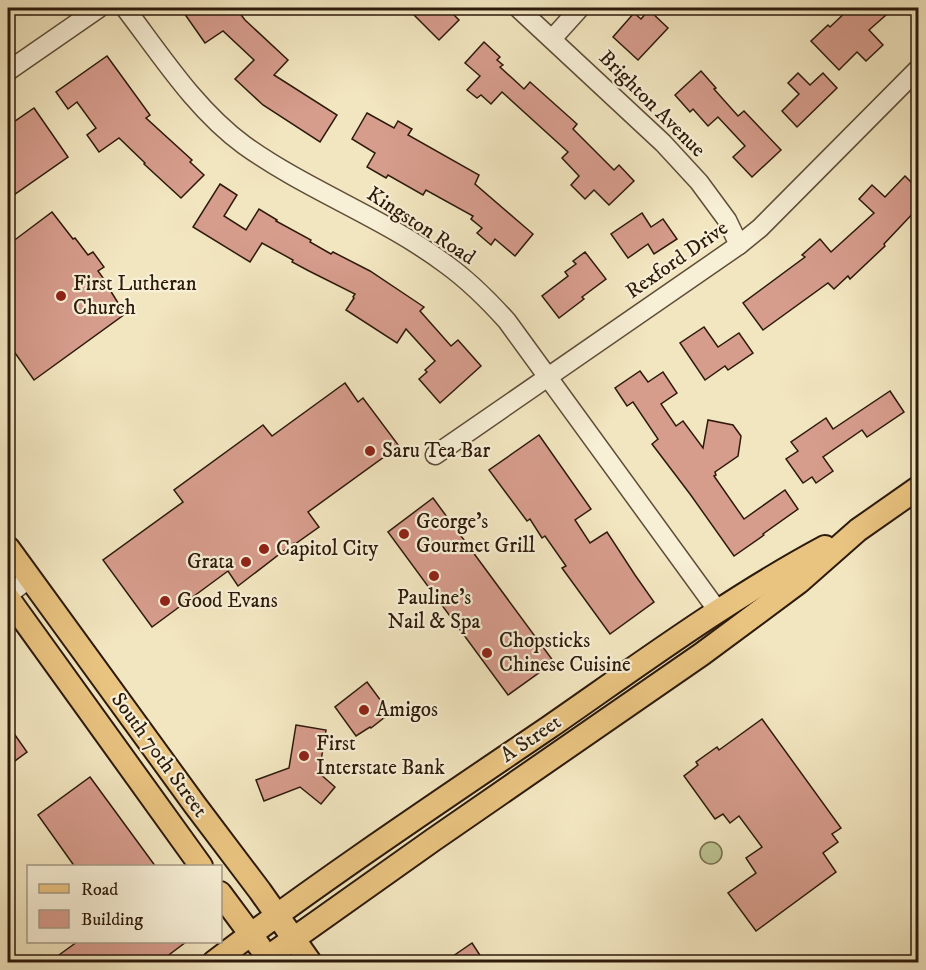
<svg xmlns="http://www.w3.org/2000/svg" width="926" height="970" viewBox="0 0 926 970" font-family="'IM FELL DW Pica',serif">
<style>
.green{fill:#bcc491;stroke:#746f4e;stroke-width:1.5}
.building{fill:#d69c8c;stroke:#2d1a0b;stroke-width:1.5}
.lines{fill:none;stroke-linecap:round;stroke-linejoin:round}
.minor-casing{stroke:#5e4d38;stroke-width:21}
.major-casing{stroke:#2d1a0b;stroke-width:26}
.minor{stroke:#f7efd6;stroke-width:18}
.major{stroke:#e9c380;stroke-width:22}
.poi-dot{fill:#8f2418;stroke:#f7efd6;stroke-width:2}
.labels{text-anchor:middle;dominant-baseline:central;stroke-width:4.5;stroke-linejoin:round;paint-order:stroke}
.street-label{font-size:21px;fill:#2d1a0b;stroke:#f7efd6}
.poi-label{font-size:21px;fill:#2d1a0b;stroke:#f7efd6;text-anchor:start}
</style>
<rect width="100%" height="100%" fill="#f2e6c0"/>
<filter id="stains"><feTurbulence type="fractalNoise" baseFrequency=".00333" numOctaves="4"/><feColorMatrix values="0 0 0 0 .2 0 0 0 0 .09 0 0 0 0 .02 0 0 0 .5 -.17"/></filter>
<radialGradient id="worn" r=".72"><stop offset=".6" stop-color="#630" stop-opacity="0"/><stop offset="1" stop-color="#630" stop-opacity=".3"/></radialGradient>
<!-- green -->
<circle class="green" cx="711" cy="853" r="11"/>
<!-- building -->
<g class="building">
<path d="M193,8H236L245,20L288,60L274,75L337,115L320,142L263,105L235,79L254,60L223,31L205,43L184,13Z"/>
<path d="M407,8H447L459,20L439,40Z"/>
<path d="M850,8H894L869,30L883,45L866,61L857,52L839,70L811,41L828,25L830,27Z"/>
<path d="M649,10L668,28L638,60L613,37L634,13L641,19Z"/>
<path d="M484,42L500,57L497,60L503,65L500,67L524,89L530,82L577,124L573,129L614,170L619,165L634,181L609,205L594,190L585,199L571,185L579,176L562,158L568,152L502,92L491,104L481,95L477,98L467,90L480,76L465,63Z"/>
<path d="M107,56L150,115L146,118L192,160L190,162L204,175L181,198L144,164L145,163L119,138L99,152L87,135L96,128L77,102L68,109L56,92Z"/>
<path d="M701,71L716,88L714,89L738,116L744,111L781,150L752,177L733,157L745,146L718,117L708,126L693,109L690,112L675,95Z"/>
<path d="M798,73L810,85L823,73L837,88L797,127L782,111L799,94L788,83Z"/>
<path d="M34,108L68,157L8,199V126Z"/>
<path d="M367,113L394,128L398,121L412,129L408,135L479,175L475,184L533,234L515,256L495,239L491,245L477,233L482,228L471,219L473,216L426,190L423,195L388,175L386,178L367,167L375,153L352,139Z"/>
<path d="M905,176L918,189V208L884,244L885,246L850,279L848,276L834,289L828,283L763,330L743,303L805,257L802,255L820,239L831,252L874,213L859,199L872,185L885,197Z"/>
<path d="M220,184L237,195L224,216L246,230L259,209L277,220L276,221L311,240L310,242L331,254L333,252L370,271L424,307L420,311L451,346L458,340L481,366L440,403L419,379L427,372L425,370L435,361L406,329L397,343L346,310L354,298L353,297L355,294L309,271L292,262L293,260L262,243L250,262L193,227Z"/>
<path d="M52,212L73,239L75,238L88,255L93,252L104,267L98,271L111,289L110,290L125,314L34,380L8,343V245Z"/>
<path d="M642,213L651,227L663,219L677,239L654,254L648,244L628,258L611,234Z"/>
<path d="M585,252L606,279L582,297L584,299L559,318L542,296L568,276L565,272L576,264L573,261Z"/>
<path d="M704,327L718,347L739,333L753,353L728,370L725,366L705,380L680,343Z"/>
<path d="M640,371L648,382L663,372L677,393L661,404L676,426L683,421L703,448L708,420L733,425L741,436L738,456L715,472L716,475L714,476L744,519L785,490L798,509L763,534L764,535L734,556L690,494L652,444L658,439L633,402L627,406L615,388Z"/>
<path d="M345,383L358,402L363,398L399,446L308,512L319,527L295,544L294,543L238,586L228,571L152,627L103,560L183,502L174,490L263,425L272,436Z"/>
<path d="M890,391L904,412L867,437L862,430L823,457L833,471L816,483L812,477L803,483L786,459L798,451L791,442L826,418L833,429Z"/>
<path d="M539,435L591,509L575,520L590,543L607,532L635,575L654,602L610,634L562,568L566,566L545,536L542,538L530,519L527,521L489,470Z"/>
<path d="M433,498L554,662L508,695L388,532Z"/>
<path d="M367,682L390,713L371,728L370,727L356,736L335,707Z"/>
<path d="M762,719L841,828L832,834L838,842L823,853L836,872L756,931L728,893L756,873L746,858L762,847L739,816L730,823L723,814L715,819L684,776L698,765L696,762L717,747L719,750Z"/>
<path d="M8,725L27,752L8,766Z"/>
<path d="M296,725L326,730L319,773L335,787L321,804L300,787L264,801L256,780L289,768Z"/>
<path d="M90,777L156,867H75L38,815Z"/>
<path d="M77,942H186L158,963H48Z"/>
<path d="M472,943L485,963H443Z"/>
</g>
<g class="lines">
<defs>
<g id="minor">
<path d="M125,8C161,55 195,109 244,145C308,191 385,218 447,265C469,281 489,301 507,321L718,611"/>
<path d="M518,8L663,143L699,182L727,220L739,245"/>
<path d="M552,39L580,8"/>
<path d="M8,71L99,8"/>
<path d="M435,455L739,245L760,228L918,69"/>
<path d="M8,595L30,578"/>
</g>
<g id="major">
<path d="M8,548L195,805L260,891L310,962"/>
<path d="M8,598L201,866"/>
<path d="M220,893L260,947"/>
<path d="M214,962C322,880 436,804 548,728C639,665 728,599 825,547"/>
<path d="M261,962L433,840L702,654L799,582L858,530L918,488"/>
</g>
</defs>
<!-- minor casing -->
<use href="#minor" class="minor-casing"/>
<!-- major casing -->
<use href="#major" class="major-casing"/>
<!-- minor -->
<use href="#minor" class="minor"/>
<!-- major -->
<use href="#major" class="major"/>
</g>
<!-- markers -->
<g class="poi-dot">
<circle cx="61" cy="296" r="6"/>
<circle cx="370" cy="451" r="6"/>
<circle cx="404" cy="534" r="6"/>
<circle cx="264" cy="549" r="6"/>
<circle cx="246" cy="562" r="6"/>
<circle cx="434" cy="576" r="6"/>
<circle cx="165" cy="601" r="6"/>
<circle cx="487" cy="653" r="6"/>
<circle cx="364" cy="710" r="6"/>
<circle cx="304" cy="756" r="6"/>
</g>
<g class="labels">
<!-- street labels -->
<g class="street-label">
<text transform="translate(652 104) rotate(45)">Brighton Avenue</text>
<text transform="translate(421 226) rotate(33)">Kingston Road</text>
<text transform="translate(677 260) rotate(-35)">Rexford Drive</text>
<text transform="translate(531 739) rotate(-34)">A Street</text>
<text transform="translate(159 755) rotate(54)">South 70th Street</text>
</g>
<!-- poi labels -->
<g class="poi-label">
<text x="73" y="284">First Lutheran<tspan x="73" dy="24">Church</tspan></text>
<text x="382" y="451">Saru Tea Bar</text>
<text x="416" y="522">George’s<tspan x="416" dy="24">Gourmet Grill</tspan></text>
<text x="276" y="549">Capitol City</text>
<text x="234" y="562" text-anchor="end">Grata</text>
<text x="434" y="598" text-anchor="middle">Pauline’s<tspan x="434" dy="24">Nail &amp; Spa</tspan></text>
<text x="177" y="601">Good Evans</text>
<text x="499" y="641">Chopsticks<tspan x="499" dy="24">Chinese Cuisine</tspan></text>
<text x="376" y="710">Amigos</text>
<text x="316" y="744">First<tspan x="316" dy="24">Interstate Bank</tspan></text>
</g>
</g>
<!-- margin -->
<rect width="926" height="970" fill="none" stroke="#f2e6c0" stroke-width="30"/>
<rect x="9" y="9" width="908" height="952" fill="none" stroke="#2d1a0b" stroke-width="3"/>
<rect x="15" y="15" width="896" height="940" fill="none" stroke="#2d1a0b" stroke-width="1.5"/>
<!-- legend -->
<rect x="27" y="865" width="195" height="78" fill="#f7efd6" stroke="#a69a85" stroke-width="1.5"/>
<rect x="39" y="884" width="30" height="9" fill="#e9c380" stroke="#a69a85" stroke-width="1.5"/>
<text x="81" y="895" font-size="18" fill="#2d1a0b">Road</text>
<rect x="39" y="910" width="30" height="18" fill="#d69c8c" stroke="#a69a85" stroke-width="1.5"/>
<text x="81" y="925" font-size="18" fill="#2d1a0b">Building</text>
<rect width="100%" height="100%" filter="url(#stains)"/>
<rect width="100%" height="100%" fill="url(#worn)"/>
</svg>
